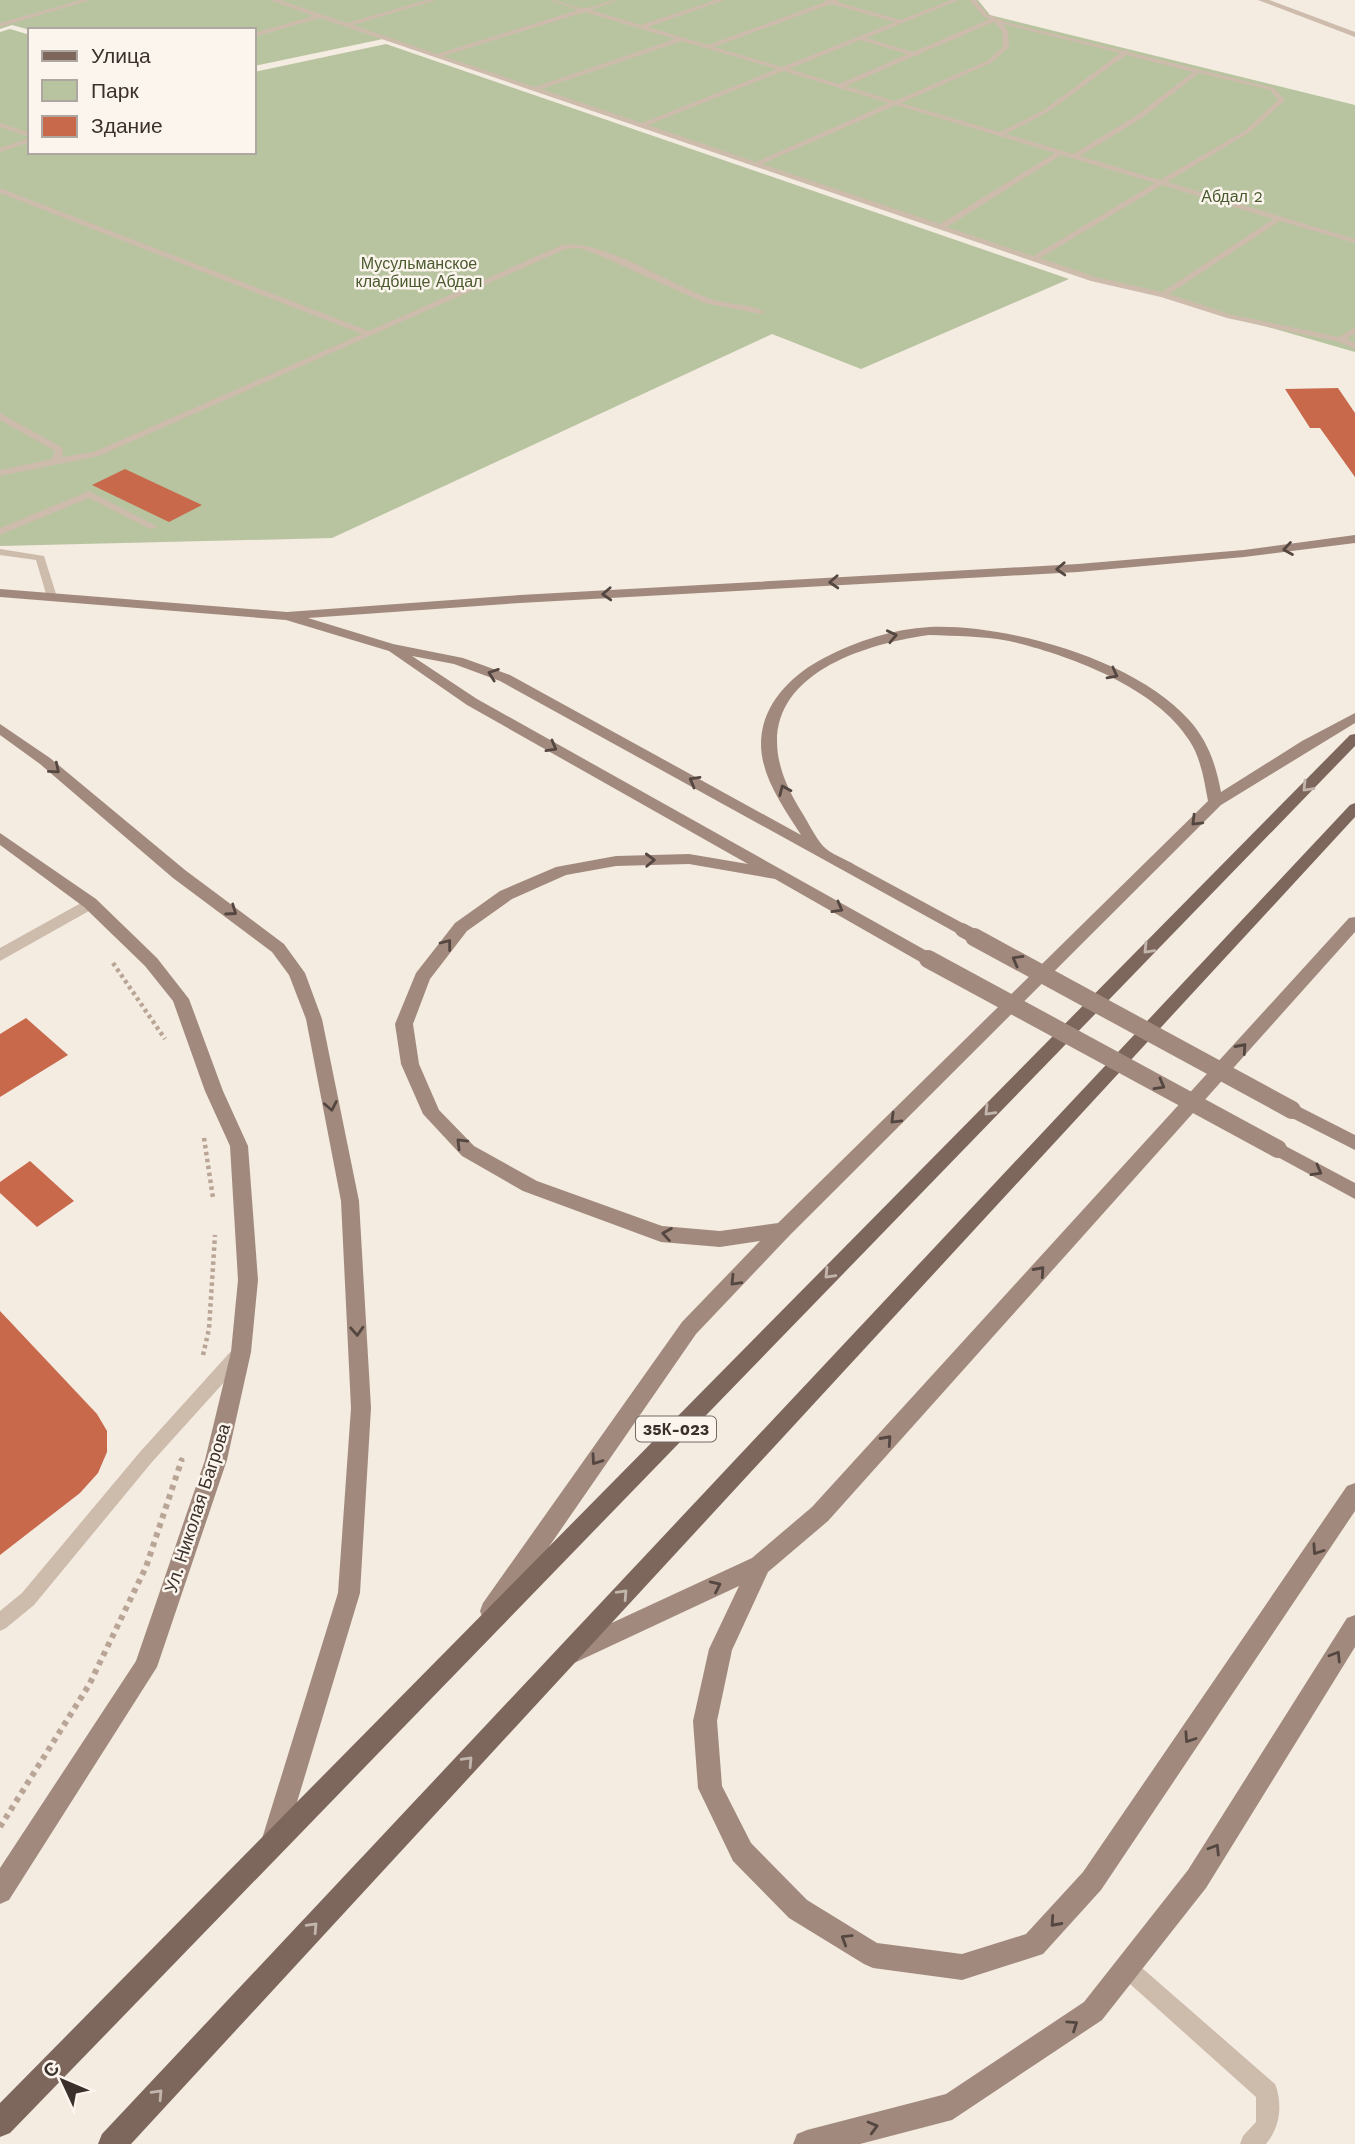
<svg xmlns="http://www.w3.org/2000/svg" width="1355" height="2144" viewBox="0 0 1355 2144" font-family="'Work Sans',sans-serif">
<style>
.green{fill:#b8c4a0}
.building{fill:#c8694b}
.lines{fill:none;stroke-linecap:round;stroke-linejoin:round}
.path-far1{stroke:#b9a596;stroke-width:4.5;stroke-dasharray:3.5 3.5;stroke-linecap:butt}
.path{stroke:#b9a596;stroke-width:6;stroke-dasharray:5 5;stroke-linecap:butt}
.lane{fill:#cdbbac;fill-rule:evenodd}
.street{fill:#cdbbac;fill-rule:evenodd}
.secondary{fill:#a18a7d;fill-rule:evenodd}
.primary{fill:#7d675c;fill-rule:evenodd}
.secondary-bridge-far1{stroke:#a18a7d;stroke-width:14}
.secondary-bridge{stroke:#a18a7d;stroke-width:18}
.oneway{stroke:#544640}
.oneway2{stroke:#c2b5ac}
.labels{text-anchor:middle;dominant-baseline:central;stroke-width:5;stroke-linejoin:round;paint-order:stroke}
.far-park-label{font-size:16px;fill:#4a5a2e;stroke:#fbf5ee}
.shield{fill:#fbf5ee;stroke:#756b66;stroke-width:2}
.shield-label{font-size:16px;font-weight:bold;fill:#3b302b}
.street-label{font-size:18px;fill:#3b302b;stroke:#fbf5ee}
</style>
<rect width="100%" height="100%" fill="#f4ebe1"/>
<!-- green -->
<g class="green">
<path d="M0,0H978L990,15L1355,105V352L1097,278L383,39L254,66V30H30L12,25L0,29Z"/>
<path d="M10,29L30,35V152H254V72L386,44L1069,279L861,369L772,334L332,538L0,546V32Z"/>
</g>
<!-- building -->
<g class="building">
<path d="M1338,388L1355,413V477L1320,428H1310L1285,389Z"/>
<path d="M125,469L202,505L169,522L92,485Z"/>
<path d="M26,1018L68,1055L0,1097V1034Z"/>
<path d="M30,1161L74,1201L37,1227L0,1193V1182Z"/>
<path d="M0,1311L97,1414L107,1431V1452L98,1473L80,1493L0,1555Z"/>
</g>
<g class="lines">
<!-- path-far1 -->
<g class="path-far1">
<path d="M113,963L165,1039"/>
<path d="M204,1138L213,1198"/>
<path d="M203,1355L209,1329L215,1235"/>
<path d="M181,1461L183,1456"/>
</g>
<!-- path -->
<path class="path" d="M0,1827L89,1685L146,1567L182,1459"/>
<!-- lane -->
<g class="lane">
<path d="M81,0H90L0,27V23Z"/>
<path d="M270,0H279L347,23L427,0H436L353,25L437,54L578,10L549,0C561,0 572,8 584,8C595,8 607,0 619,0L591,10L641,25L716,0H725L648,27L708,45L825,2V0H840L837,2L901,20L951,0H959L866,38L913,52L990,19L983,16L970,0H976L987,14L1006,22L1124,51L1127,49L1129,52L1274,88L1285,100L1250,132L1167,182L1355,239V243L1280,221L1169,294L1229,314L1339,337L1355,327V333L1347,339L1355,343V349L1339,342L1227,318L1161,297L1091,281L320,18L254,37V33L314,16ZM831,4L895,22L782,67L714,47ZM585,12L675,39L535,87L443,56ZM994,22L1002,31L1003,47L987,61L895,101L846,86L914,56H919V54ZM1003,24L1120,53L1044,110L1000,132L901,103L991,63L1009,47L1008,31ZM860,40L908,54L839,84L789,69ZM682,41L777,69L642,123L541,89ZM1126,55L1193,72L1137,115L1073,154L1006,134L1048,112ZM783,71L889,103L756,162L648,125ZM1199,73L1270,90L1278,100L1246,130L1160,180L1080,156L1142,118ZM896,105L1055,153L940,224L762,164ZM1061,155L1155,183L1033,256L947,227ZM1162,185L1273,219L1162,292L1096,277L1040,258Z"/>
<path d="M0,123L30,133V137L0,127Z"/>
<path d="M30,138V142L0,152V148Z"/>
<path d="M0,188L369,331L562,245C602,239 669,283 708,298C726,305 749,303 765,312L761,314L705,303L596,254L580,248L566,249L99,456L0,476V470L52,459L55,451L0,420V413L63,448L62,457L94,452L362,334L0,193Z"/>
<path d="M89,491L158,527L150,529L89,498L0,535V528Z"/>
<path d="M0,549L44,556L57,597L56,599L52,600L47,597L36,560L0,555Z"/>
<path d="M239,1347L245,1349L247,1354L245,1359L152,1462L34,1605L6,1628L0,1631V1611L22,1593L140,1452L233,1349Z"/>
<path d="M1127,1958L1134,1961L1275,2084C1283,2104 1280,2128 1266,2144H1240L1243,2136L1256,2122V2097L1120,1975L1117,1968L1120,1961Z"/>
</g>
<!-- street -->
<g class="street">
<path d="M1258,0H1269L1355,32V37Z"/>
<path d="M90,898L96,899L98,903L96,907L0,961V948Z"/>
</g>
<!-- secondary -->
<g class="secondary">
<path d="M1355,535V543L1244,557L1078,572L520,603L308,618L393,644L463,658L510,675L801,835C784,808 761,777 761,744C761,705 791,675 824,658C857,641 892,629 930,627C1008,624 1136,660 1189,720C1208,741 1216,765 1221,792L1302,741L1355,713V723L1221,805L790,1235L696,1334L499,1619L491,1622L483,1619L480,1611L483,1603L682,1322L760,1241L720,1247L661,1242L523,1191L462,1156L423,1114L401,1064L395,1024L416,973L455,923L500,891L556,867L616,856L689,854L748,864L467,705L389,651L286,620L0,597V589L287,612L520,595L1078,564L1244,550ZM929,635C956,636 982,636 1009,641C1067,654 1156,687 1189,740C1201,758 1204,780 1208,801L778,1223L720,1231L662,1226L537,1181L474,1146L439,1110L419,1064L413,1024L430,979L467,931L512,899L566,875L616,866L689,864L775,879L922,963L928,965L936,959L934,955L477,699L412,656L454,664L500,681L962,936L968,934L970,930L968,926C930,906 893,885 855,865C846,859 830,854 823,846C815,837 808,822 801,811C730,698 830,649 929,635Z"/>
<path d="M0,724L50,758L185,870L284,944L305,973L322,1019L359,1201L371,1408L360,1593L285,1842L282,1851L273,1854L264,1851L261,1842L338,1593L351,1408L341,1201L306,1019L289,975L272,952L173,878L40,764L0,735Z"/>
<path d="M0,833L96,899L157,958L189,999L223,1091L248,1146L258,1280L251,1352L227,1460L157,1667L9,1900L0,1904V1868L136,1661L205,1460L231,1352L238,1280L230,1146L205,1091L173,1001L145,966L84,907L0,845Z"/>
<path d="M1355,917V932L828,1521L768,1572L732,1650L717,1721L722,1786L751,1843L807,1900L877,1943L962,1954L1026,1934L1083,1872L1347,1486L1355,1483V1511L1101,1890L1043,1954L962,1980L873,1968L864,1964L789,1918L733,1861L698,1788L693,1721L709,1649L739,1586L572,1664L564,1661L560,1653L564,1645L752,1558L812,1507L1349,918Z"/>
<path d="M1292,1103L1355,1135V1150L1286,1115L1283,1110L1286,1105Z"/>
<path d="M1278,1142L1355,1183V1199L1272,1154L1269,1149L1272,1144Z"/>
<path d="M1355,1615V1647L1206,1888L1102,2020L952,2120L860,2144H793L797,2134L807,2130L946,2094L1084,2002L1188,1870L1347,1618Z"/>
</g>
<!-- primary -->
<g class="primary">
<path d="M1355,734V746L10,2133L0,2137V2103L1350,735Z"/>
<path d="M1355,803V817L131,2144H98L102,2134L1350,805Z"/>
</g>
<!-- secondary-bridge-far1 -->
<path class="secondary-bridge-far1" d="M962,930L977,938"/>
<!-- secondary-bridge -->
<g class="secondary-bridge">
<path d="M974,937L1292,1110"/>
<path d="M928,959L1278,1149"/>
</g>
</g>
<!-- one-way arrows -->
<defs><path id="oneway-chevron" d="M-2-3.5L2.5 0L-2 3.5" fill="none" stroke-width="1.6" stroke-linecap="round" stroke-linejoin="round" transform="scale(1.75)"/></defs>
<g class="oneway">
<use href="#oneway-chevron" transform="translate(1288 549) rotate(171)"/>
<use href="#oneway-chevron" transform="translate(1061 569) rotate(177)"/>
<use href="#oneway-chevron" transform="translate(834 582) rotate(177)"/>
<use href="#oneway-chevron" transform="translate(607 594) rotate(177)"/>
<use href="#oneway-chevron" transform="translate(892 636) rotate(-12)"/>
<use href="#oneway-chevron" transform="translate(493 674) rotate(-160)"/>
<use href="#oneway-chevron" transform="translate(1113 674) rotate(28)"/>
<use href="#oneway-chevron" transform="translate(552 747) rotate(29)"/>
<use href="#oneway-chevron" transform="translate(55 769) rotate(40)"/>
<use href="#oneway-chevron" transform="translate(694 781) rotate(-151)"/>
<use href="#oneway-chevron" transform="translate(784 790) rotate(-114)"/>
<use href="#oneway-chevron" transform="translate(1196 821) rotate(135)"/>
<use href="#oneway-chevron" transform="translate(650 860) rotate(-2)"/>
<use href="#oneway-chevron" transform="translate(838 908) rotate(29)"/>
<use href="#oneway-chevron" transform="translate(232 911) rotate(35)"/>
<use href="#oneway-chevron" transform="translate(447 944) rotate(-52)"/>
<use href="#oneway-chevron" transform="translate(1017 960) rotate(-151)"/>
<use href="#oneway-chevron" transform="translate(1242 1048) rotate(-48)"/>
<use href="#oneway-chevron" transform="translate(1160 1085) rotate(29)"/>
<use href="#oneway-chevron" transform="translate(331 1106) rotate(79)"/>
<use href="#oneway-chevron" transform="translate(895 1119) rotate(135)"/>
<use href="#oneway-chevron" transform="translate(461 1143) rotate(-135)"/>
<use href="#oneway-chevron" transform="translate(1317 1171) rotate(29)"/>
<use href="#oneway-chevron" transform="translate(667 1234) rotate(-171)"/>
<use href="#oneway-chevron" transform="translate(1040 1271) rotate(-48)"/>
<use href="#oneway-chevron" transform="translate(735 1281) rotate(134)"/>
<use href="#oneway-chevron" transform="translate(357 1331) rotate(87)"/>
<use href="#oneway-chevron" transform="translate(887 1440) rotate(-48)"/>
<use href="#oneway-chevron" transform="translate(596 1460) rotate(125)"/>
<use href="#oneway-chevron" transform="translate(1317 1550) rotate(124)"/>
<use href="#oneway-chevron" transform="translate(716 1586) rotate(-25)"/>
<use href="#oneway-chevron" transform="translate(1336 1656) rotate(-58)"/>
<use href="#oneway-chevron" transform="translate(1189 1738) rotate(124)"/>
<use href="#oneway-chevron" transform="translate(1215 1849) rotate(-58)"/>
<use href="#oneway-chevron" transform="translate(1055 1922) rotate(132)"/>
<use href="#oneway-chevron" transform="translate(846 1939) rotate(-148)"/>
<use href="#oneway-chevron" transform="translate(1073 2025) rotate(-34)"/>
<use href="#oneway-chevron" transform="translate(873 2127) rotate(-15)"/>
</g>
<g class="oneway2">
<use href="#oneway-chevron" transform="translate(1307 787) rotate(134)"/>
<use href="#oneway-chevron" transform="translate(1148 949) rotate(134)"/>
<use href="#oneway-chevron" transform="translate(989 1111) rotate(134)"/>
<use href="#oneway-chevron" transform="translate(829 1274) rotate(134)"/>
<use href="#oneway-chevron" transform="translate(623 1594) rotate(-47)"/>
<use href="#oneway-chevron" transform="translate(468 1761) rotate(-47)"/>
<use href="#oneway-chevron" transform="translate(313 1927) rotate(-47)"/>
<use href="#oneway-chevron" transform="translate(158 2094) rotate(-47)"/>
</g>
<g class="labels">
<!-- far-park labels -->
<g class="far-park-label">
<text x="1232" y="196">Абдал 2</text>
<text x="419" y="263">Мусульманское<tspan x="419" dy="18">кладбище Абдал</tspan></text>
</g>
<!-- shield labels -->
<rect class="shield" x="636" y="1416.5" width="80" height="25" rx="5"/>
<g class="shield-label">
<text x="676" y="1429">35К-023</text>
</g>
<!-- street labels -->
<g class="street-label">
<text transform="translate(197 1508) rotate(-72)">Ул. Николая Багрова</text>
</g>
</g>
<!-- legend -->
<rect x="28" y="28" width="228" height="126" fill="#fbf5ee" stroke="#aea6a0" stroke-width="2"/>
<rect x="42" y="51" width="35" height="10" fill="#7d675c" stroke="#aea6a0" stroke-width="2"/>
<text x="91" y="63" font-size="21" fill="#3b302b">Улица</text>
<rect x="42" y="80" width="35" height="21" fill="#b8c4a0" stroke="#aea6a0" stroke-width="2"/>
<text x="91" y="98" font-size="21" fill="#3b302b">Парк</text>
<rect x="42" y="116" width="35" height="21" fill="#c8694b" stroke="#aea6a0" stroke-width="2"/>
<text x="91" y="133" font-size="21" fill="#3b302b">Здание</text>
<!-- north arrow -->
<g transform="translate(63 2081) rotate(314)" stroke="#fbf5ee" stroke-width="5" paint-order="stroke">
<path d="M0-5L12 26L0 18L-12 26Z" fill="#3b302b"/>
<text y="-10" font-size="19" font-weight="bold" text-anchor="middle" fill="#3b302b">С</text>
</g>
</svg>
